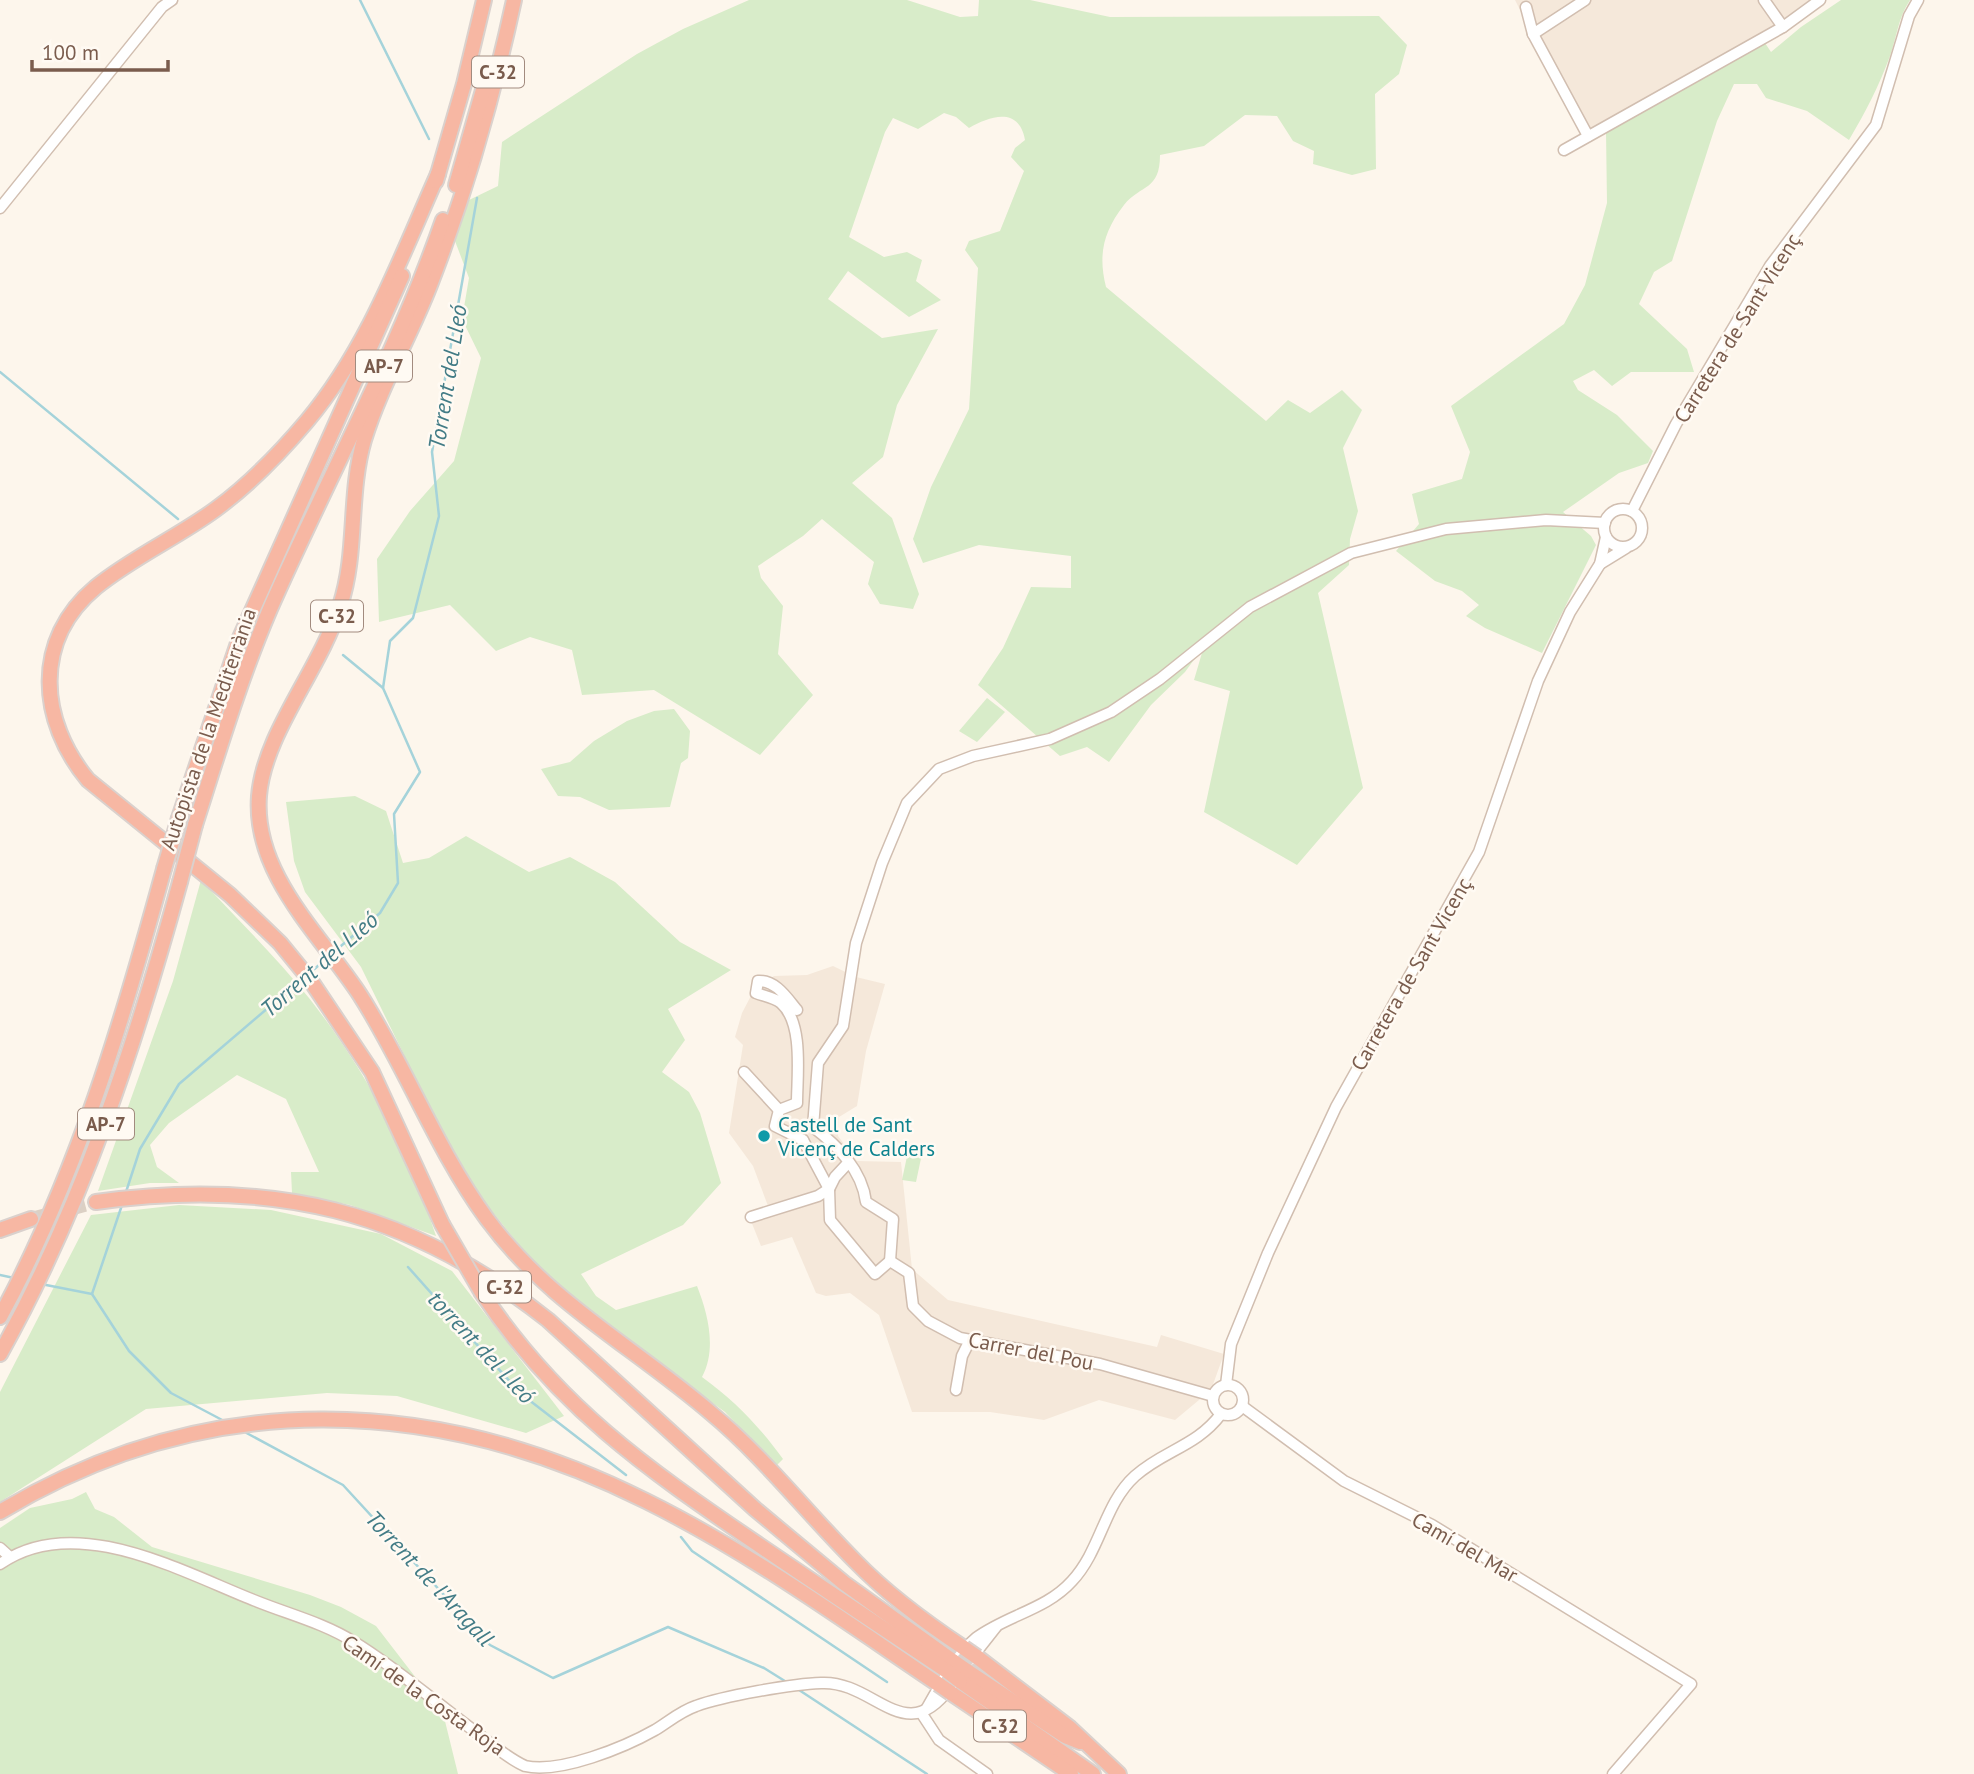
<svg xmlns="http://www.w3.org/2000/svg" width="1974" height="1774" viewBox="0 0 1974 1774" font-family="'PT Sans',sans-serif">
<style>
.residential{fill:#f5e8da}
.green{fill:#d8ecc9}
.lines{fill:none;stroke-linecap:round;stroke-linejoin:round}
.stream{stroke:#a5d3da;stroke-width:2.5}
.highway-tunnel{stroke:#dcd0c4;stroke-width:14;stroke-dasharray:14 7;stroke-linecap:butt}
.minor-casing{stroke:#d1beb0;stroke-width:13}
.highway-casing{stroke:#dad1cd;stroke-width:18}
.minor{stroke:#fff;stroke-width:10}
.highway{stroke:#f7b7a3;stroke-width:14}
.highway-bridge-casing{stroke:#dad1cd;stroke-width:18;stroke-linecap:butt}
.highway-bridge{stroke:#f7b7a3;stroke-width:14}
.culture-dot{fill:#0f9aa8;stroke:#fffaf3;stroke-width:2.5}
.labels{text-anchor:middle;dominant-baseline:central;stroke-width:5;stroke-linejoin:round;paint-order:stroke}
.shield{fill:#fffaf3;stroke:#a28b7f;stroke-width:2}
.shield-label{font-size:19px;font-weight:bold;fill:#7a5c4d}
.street-label{font-size:21px;fill:#7a5c4d;stroke:#fffaf3}
.culture-label{font-size:21px;fill:#0d838f;stroke:#fffaf3;text-anchor:start}
.water-label{font-size:23px;font-style:italic;fill:#437c86;stroke:#fffaf3}
</style>
<rect width="100%" height="100%" fill="#fdf6ec"/>
<!-- residential -->
<g class="residential">
<path d="M1515,0H1826L1587,142Z"/>
<path d="M833,966L856,977L885,984L866,1051L857,1106L839,1117L838,1136L857,1161L901,1162L912,1269L948,1300L1157,1347L1161,1335L1224,1354L1211,1390L1175,1420L1099,1400L1044,1420L990,1412H912L879,1315L850,1293L826,1296L816,1293L792,1237L761,1246L751,1221L768,1206L753,1166L729,1133L743,1045L735,1037L742,1013L754,990L774,976L807,975Z"/>
</g>
<!-- green -->
<g class="green">
<path d="M749,0H907L960,17L978,16L979,0H1030L1110,17L1379,16L1407,45L1399,74L1375,94L1376,169L1352,175L1313,164L1314,151L1293,141L1277,116L1245,115L1204,146L1160,155C1160,191 1141,184 1124,205C1103,232 1098,255 1106,287L1266,421L1288,400L1310,413L1342,390L1362,410L1343,448L1358,511L1350,539L1349,565L1318,593L1363,788L1297,865L1204,812L1230,691L1194,680L1204,646L1185,672L1151,705L1109,762L1087,747L1060,756L978,685L1003,648L1031,587L1071,588V556L979,545L923,563L913,539L931,487L969,409L978,268L965,250L969,241L1000,231L1024,171L1011,157L1015,148L1025,140C1019,106 990,116 969,128L956,117L944,113L918,129L893,118L885,132L849,237L884,257L907,252L922,260L916,281L941,300L909,317L848,271L828,299L882,338L938,329L897,405L883,457L852,483L892,518L919,594L913,609L880,604L868,584L874,562L822,519L803,536L758,566L761,578L783,606L778,654L813,695L760,755L654,690L582,695L572,650L530,637L496,651L450,605L379,622L377,559L410,511L454,461L481,358L462,319L469,278L455,241L469,200L498,186L502,142L637,54L683,29Z"/>
<path d="M1841,0H1910C1898,18 1897,36 1890,56C1879,86 1865,113 1849,140L1807,111L1766,98L1757,84H1734L1717,121L1672,261L1654,272L1639,304L1687,349L1694,372H1631L1612,386L1594,370L1573,381L1578,390L1617,415L1653,451L1648,463L1619,473L1563,512L1591,536L1596,545L1542,653L1485,628L1466,616L1479,605L1462,591L1435,581L1396,551L1419,524L1412,494L1462,479L1470,452L1451,406L1564,324L1585,285L1607,203L1606,131L1763,40L1771,52L1801,27Z"/>
<path d="M987,698L1005,712L977,742L959,731Z"/>
<path d="M674,709L690,731L688,758L681,763L670,807L609,810L580,797L558,796L541,769L570,762L594,741L627,721L654,711Z"/>
<path d="M355,796L386,811L403,863L429,858L466,836L529,872L570,857L615,882L680,942L731,970L668,1009L685,1040L662,1072L689,1092L700,1113L721,1183L683,1225L581,1274L596,1296L616,1310L697,1286C708,1314 717,1349 702,1377C735,1401 759,1426 783,1459L776,1466L725,1412L577,1305L523,1250L474,1189L449,1147L361,967L305,892L294,861L286,802Z"/>
<path d="M201,880C237,919 276,957 309,998C365,1069 409,1151 436,1236L350,1205L292,1193L291,1172H319L286,1099L237,1075L169,1123L150,1145L157,1167L179,1183H150L98,1191L173,981Z"/>
<path d="M909,1147L923,1149L916,1182L902,1180Z"/>
<path d="M179,1205L271,1210L381,1234L452,1271L564,1416L526,1433L397,1396L327,1393L146,1409L0,1502V1392L91,1215Z"/>
<path d="M86,1492L95,1509L114,1517L152,1547L310,1595L341,1607L376,1626L443,1713L458,1774H0V1528L30,1508L72,1499Z"/>
</g>
<g class="lines">
<!-- stream -->
<g class="stream">
<path d="M360,0L429,139"/>
<path d="M0,372L178,519"/>
<path d="M343,655L383,688"/>
<path d="M335,951L380,913L398,883L394,814L420,772L383,688L390,641L413,618L439,516L432,452L477,198"/>
<path d="M311,972L327,958"/>
<path d="M125,1195L140,1149L179,1084L303,978"/>
<path d="M408,1267L520,1393L626,1475"/>
<path d="M0,1275L14,1278"/>
<path d="M41,1284L92,1294L129,1351L171,1393L226,1422"/>
<path d="M92,1294L122,1205"/>
<path d="M241,1430L343,1485L490,1645L553,1678L668,1627L764,1668L788,1683"/>
<path d="M681,1537L692,1551L887,1682"/>
<path d="M796,1688L927,1774"/>
</g>
<!-- highway-tunnel -->
<path class="highway-tunnel" d="M31,1219L96,1202"/>
<defs>
<g id="minor">
<path d="M1764,0L1783,27"/>
<path d="M1526,7L1533,34L1588,136"/>
<path d="M1533,34L1585,0"/>
<path d="M1564,150L1783,27L1820,0"/>
<path d="M0,208L162,7L172,0"/>
<circle cx="1623" cy="528" r="19"/>
<path d="M1632,511L1676,424L1770,266L1876,125L1909,16L1918,0"/>
<path d="M1600,564L1626,548"/>
<path d="M744,1072L779,1110"/>
<path d="M779,1110L797,1103C797,1076 804,1023 781,1003C775,998 764,996 756,993L758,981C776,980 787,998 797,1010"/>
<path d="M779,1110L775,1126L803,1140"/>
<path d="M813,1127L818,1063L843,1026L856,943L882,863L907,803L939,769L973,756L1050,739L1111,712L1160,679L1250,607L1351,553L1446,529L1546,520L1605,523"/>
<path d="M813,1127C838,1146 862,1170 866,1202L893,1219L890,1261"/>
<path d="M803,1140L829,1189L830,1220L875,1274L890,1261"/>
<path d="M829,1189L835,1177L848,1163"/>
<path d="M751,1217L818,1196L829,1189"/>
<path d="M890,1261L909,1273L913,1306L928,1321L960,1338L1100,1364L1213,1396"/>
<circle cx="1228" cy="1400" r="15"/>
<path d="M1226,1385L1231,1344L1268,1253L1336,1107L1479,852L1538,681L1570,612L1600,564L1606,537"/>
<path d="M956,1390L962,1356L969,1342"/>
<path d="M1242,1406L1344,1481L1432,1525L1691,1684L1613,1774"/>
<path d="M0,1548L10,1557"/>
<path d="M0,1564C75,1511 182,1572 256,1601C288,1614 324,1623 354,1642C395,1667 434,1701 473,1730C489,1742 507,1758 525,1766C560,1774 625,1747 655,1730C668,1722 681,1711 696,1706C723,1696 792,1684 821,1683C875,1680 905,1751 951,1686"/>
<path d="M970,1660L996,1627"/>
<path d="M927,1708C938,1688 959,1652 976,1638C1007,1615 1046,1610 1072,1581C1101,1550 1104,1504 1135,1476C1164,1450 1196,1447 1221,1414"/>
<path d="M922,1714L939,1740L987,1774"/>
</g>
<g id="highway">
<path d="M514,0C493,97 466,192 430,285C410,337 380,387 364,440C348,495 358,552 340,606C320,670 264,733 259,796C253,874 320,934 360,995C406,1067 436,1149 487,1219C549,1303 633,1346 711,1413C764,1457 807,1513 856,1562C888,1595 925,1622 964,1648"/>
<path d="M438,174C400,259 368,348 307,421C280,453 250,484 216,509C178,537 133,557 96,587C32,640 39,721 88,780L230,895L280,943L311,981L372,1072L442,1224"/>
<path d="M436,181L464,84L484,0"/>
<path d="M456,185L485,83"/>
<path d="M179,818L239,640L402,276"/>
<path d="M195,825C218,753 240,679 270,609C327,479 396,355 443,220"/>
<path d="M96,1202C271,1178 408,1209 548,1320L755,1509L844,1583L954,1662"/>
<path d="M0,1230L31,1219"/>
<path d="M482,1293C557,1406 646,1468 756,1543C819,1586 883,1628 947,1671"/>
<path d="M0,1317C77,1175 122,1023 164,869"/>
<path d="M0,1354C83,1205 135,1046 180,882"/>
<path d="M0,1512C208,1387 433,1394 646,1501C749,1552 843,1620 938,1684"/>
<path d="M977,1657L1070,1728L1119,1774"/>
<path d="M967,1671L1065,1736L1080,1742"/>
<path d="M960,1681L1093,1774"/>
<path d="M951,1693L1071,1774"/>
</g>
</defs>
<!-- minor casing -->
<use href="#minor" class="minor-casing"/>
<!-- highway casing -->
<use href="#highway" class="highway-casing"/>
<!-- minor -->
<use href="#minor" class="minor"/>
<!-- highway -->
<use href="#highway" class="highway"/>
<defs>
<g id="highway-bridge">
<path d="M164,869L179,818"/>
<path d="M180,882L195,825"/>
<path d="M442,1224L482,1293"/>
<path d="M964,1648L977,1657"/>
<path d="M954,1662L967,1671"/>
<path d="M947,1671L960,1681"/>
<path d="M938,1684L951,1693"/>
</g>
</defs>
<!-- highway-bridge casing -->
<use href="#highway-bridge" class="highway-bridge-casing"/>
<!-- highway-bridge -->
<use href="#highway-bridge" class="highway-bridge"/>
</g>
<!-- markers -->
<circle class="culture-dot" cx="764" cy="1136" r="7"/>
<g class="labels">
<!-- shield labels -->
<g class="shield">
<rect x="472" y="56.5" width="52" height="31" rx="5"/>
<rect x="356" y="350.5" width="56" height="31" rx="5"/>
<rect x="311" y="600.5" width="52" height="31" rx="5"/>
<rect x="78" y="1108.5" width="56" height="31" rx="5"/>
<rect x="479" y="1271.5" width="52" height="31" rx="5"/>
<rect x="974" y="1710.5" width="52" height="31" rx="5"/>
</g>
<g class="shield-label">
<text x="498" y="72">C-32</text>
<text x="384" y="366">AP-7</text>
<text x="337" y="616">C-32</text>
<text x="106" y="1124">AP-7</text>
<text x="505" y="1287">C-32</text>
<text x="1000" y="1726">C-32</text>
</g>
<!-- street labels -->
<g class="street-label">
<text transform="translate(1737 328) rotate(-58)">Carretera de Sant Vicenç</text>
<text transform="translate(208 729) rotate(-71)">Autopista de la Mediterrània</text>
<text transform="translate(1411 974) rotate(-60)">Carretera de Sant Vicenç</text>
<text transform="translate(1031 1351) rotate(11)">Carrer del Pou</text>
<text transform="translate(1465 1547) rotate(30)">Camí del Mar</text>
<text transform="translate(424 1695) rotate(35)">Camí de la Costa Roja</text>
</g>
<!-- culture labels -->
<g class="culture-label">
<text x="778" y="1124">Castell de Sant<tspan x="778" dy="24">Vicenç de Calders</tspan></text>
</g>
<!-- water labels -->
<g class="water-label">
<text transform="translate(447 377) rotate(-81)">Torrent del Lleó</text>
<text transform="translate(319 964) rotate(-41)">Torrent del Lleó</text>
<text transform="translate(482 1347) rotate(47)">torrent del Lleó</text>
<text transform="translate(430 1578) rotate(47)">Torrent de l'Aragall</text>
</g>
</g>
<!-- scale -->
<path d="M32 60v10h136v-10" fill="none" stroke="#7a5c4d" stroke-width="3.5"/>
<text x="42" y="60" font-size="21" fill="#7a5c4d" stroke="#fffaf3" stroke-width="5" paint-order="stroke">100 m</text>
</svg>
